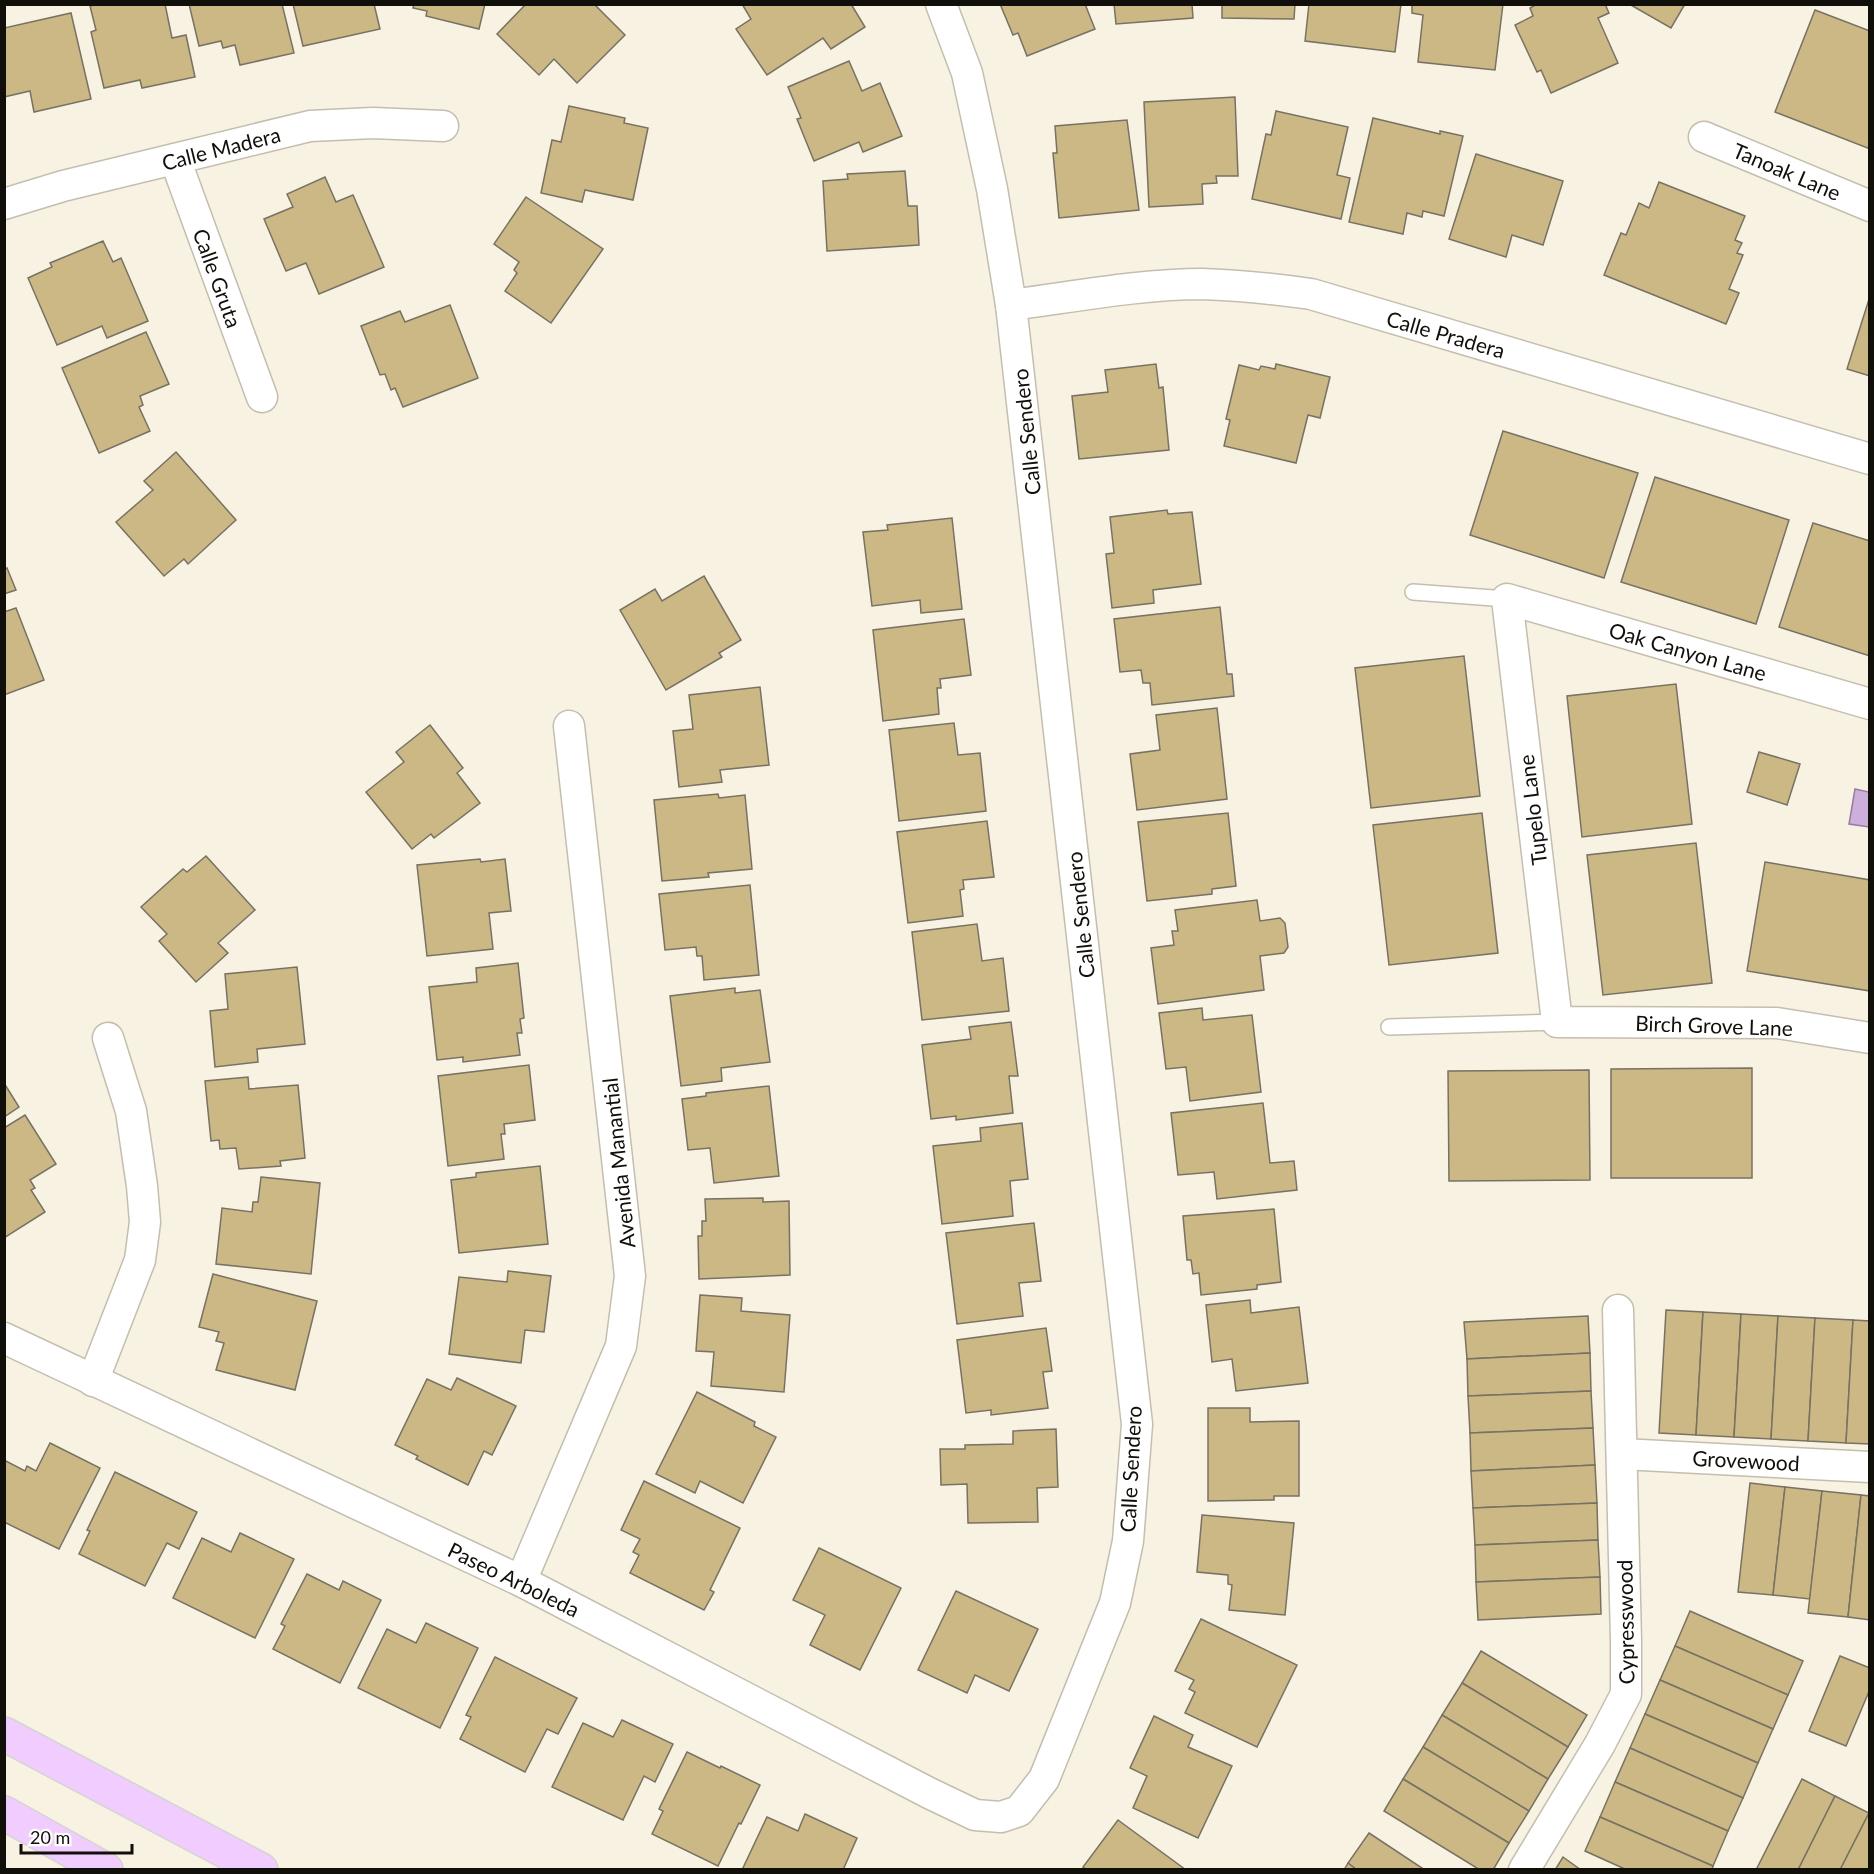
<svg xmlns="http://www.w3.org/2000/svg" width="1874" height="1874" viewBox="0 0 1874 1874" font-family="Lato,sans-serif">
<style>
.water{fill:#ceaedb;stroke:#957e9c;stroke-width:1.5}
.building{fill:#cbb884;stroke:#777263;stroke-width:1.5}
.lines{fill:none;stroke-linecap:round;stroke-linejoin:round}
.lane-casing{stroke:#c4beaf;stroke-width:18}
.street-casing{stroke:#c4beaf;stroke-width:33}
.primary-casing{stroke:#d4d4d3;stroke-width:36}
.lane{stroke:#fff;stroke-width:15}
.street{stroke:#fff;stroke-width:30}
.primary{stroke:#f0cdfe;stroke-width:33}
.labels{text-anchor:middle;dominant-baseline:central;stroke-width:4.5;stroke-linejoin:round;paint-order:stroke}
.street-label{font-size:21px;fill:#110f09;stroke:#fff}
</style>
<rect width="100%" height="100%" fill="#f8f2e2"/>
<!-- water -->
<path class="water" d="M1855,789L1869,792V827L1849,824Z"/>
<!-- building -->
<g class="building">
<path d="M99,4H165L172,38L186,35L195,77L142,88L140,80L104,88L91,32L96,30L90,6Z"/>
<path d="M189,4H282L294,53L240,65L235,45L223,48L221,41L199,46Z"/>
<path d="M293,4H374L380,29L303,46Z"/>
<path d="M414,4H485L479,29L426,16L427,11L413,8Z"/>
<path d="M526,4H594L625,35L577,83L554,59L539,75L497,34Z"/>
<path d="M851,4L865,27L831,49L823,38L767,75L736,29L751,19L742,4Z"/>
<path d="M1000,4H1085L1095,29L1027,56L1018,33L1013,35Z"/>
<path d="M1114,4H1192L1193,18L1116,24Z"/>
<path d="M1222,4H1295L1294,19L1222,18Z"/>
<path d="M1309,4H1401L1395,52L1305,41Z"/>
<path d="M1412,4H1503L1495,70L1418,62L1423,15L1412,13Z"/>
<path d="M1537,4H1605L1609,13L1598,18L1618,63L1551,93L1541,70L1537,72L1515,25L1533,16L1530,8Z"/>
<path d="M1629,4H1685L1671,28Z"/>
<path d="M1815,10L1870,31V149L1775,112Z"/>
<path d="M71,13L91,99L34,112L30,91L4,97V28Z"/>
<path d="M849,61L862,91L880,83L902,136L863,152L859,142L814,161L797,119L801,118L788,87Z"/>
<path d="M1235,97L1238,176H1216L1217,183L1202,184L1203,204L1149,207L1144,102Z"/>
<path d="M569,106L625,118L624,123L648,128L633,200L585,190L582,202L541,193L552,140L561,142Z"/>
<path d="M1276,111L1348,127L1337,175L1350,178L1341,219L1252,199L1266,134L1271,135Z"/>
<path d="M1373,118L1440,134V131L1463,136L1444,216L1423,211L1422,217L1407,213L1403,234L1349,222Z"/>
<path d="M1127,120L1139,210L1059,218L1053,153H1057L1055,126Z"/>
<path d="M1476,154L1563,181L1543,245L1512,235L1506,257L1449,239Z"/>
<path d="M905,171L908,206H917L919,245L827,251L823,181L848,179L847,174Z"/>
<path d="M325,177L336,202L353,195L384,267L319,294L306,263L286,271L264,219L293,207L287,194Z"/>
<path d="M1659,182L1745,216L1735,240L1742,243L1737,253L1743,255L1729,289L1739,293L1726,324L1604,275L1621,233L1626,235L1639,203L1649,208Z"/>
<path d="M526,197L603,249L551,323L505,291L517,273L514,270L519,262L494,244Z"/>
<path d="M103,241L113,262L121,258L148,321L107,338L102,326L57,345L28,278L52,267L50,263Z"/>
<path d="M1870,296V376L1847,369Z"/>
<path d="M450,305L478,378L403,407L395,388L391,390L385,374L380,375L361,326L400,311L405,322Z"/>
<path d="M146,332L169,384L140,396L143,405L139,407L150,431L99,453L62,368Z"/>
<path d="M1156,364L1159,388L1163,387L1169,450L1079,459L1072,396L1108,392L1105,370Z"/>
<path d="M1276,364L1330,377L1320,418L1308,415L1296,463L1224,446L1230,420L1226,419L1239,365L1259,370L1261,366L1275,369Z"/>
<path d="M1503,431L1638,473L1604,578L1470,535Z"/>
<path d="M176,452L236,520L188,564L184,559L164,576L116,522L153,490L144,481Z"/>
<path d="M1655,477L1789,520L1756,624L1621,582Z"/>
<path d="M1167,510L1168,514L1192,512L1201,584L1153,590L1154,603L1112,608L1106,554L1114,553L1110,517Z"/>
<path d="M952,518L962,609L921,613L920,600L872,606L863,532L888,530L887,525Z"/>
<path d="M1813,523L1870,541V656L1779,627Z"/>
<path d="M7,568L16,590L4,594V569Z"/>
<path d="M704,576L741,640L719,653L722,657L666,690L620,610L655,589L662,601Z"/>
<path d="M1220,607L1227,674H1232L1234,696L1152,705L1150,683H1143L1141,670L1120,672L1114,619Z"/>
<path d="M16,608L44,680L4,695V612Z"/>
<path d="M964,619L971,675L940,679L941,688H937L939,714L883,721L873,630Z"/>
<path d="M1464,656L1480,796L1371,808L1355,668Z"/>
<path d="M1676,684L1692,824L1582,837L1567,696Z"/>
<path d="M760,687L769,765L720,770L722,782L679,787L673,731L693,729L689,695Z"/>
<path d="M1217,708L1227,799L1137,810L1130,754L1160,750L1156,715Z"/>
<path d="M954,723L958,755L980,753L986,811L899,821L889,730Z"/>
<path d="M430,725L463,768L457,773L480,803L434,838L431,834L412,849L366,792L404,762L396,752Z"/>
<path d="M1759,752L1800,764L1787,805L1747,792Z"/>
<path d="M718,794L719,798L745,795L752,869L708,873L709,877L662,881L654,800Z"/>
<path d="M1228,813L1236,886L1212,889V894L1147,901L1138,822Z"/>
<path d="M1482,813L1498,953L1389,965L1373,825Z"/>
<path d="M987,821L994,877L963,880L964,889L960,890L963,916L908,923L897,832Z"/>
<path d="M1696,843L1712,983L1603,995L1587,855Z"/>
<path d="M206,856L255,910L218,943L228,953L196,982L159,941L167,934L141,907L183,869L187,872Z"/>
<path d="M480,859L481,862L505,859L511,911L489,913L493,949L427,956L417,865Z"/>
<path d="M1765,862L1870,880V991L1747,971Z"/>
<path d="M750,885L759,975L704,980L702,956H697L696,947L665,950L659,894Z"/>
<path d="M1257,900L1260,921L1280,918L1285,923L1288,947L1284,953L1260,956L1264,990L1158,1004L1151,948L1174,945L1172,931H1178L1175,910Z"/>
<path d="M977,924L982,961L1003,958L1009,1011L922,1020L912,932Z"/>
<path d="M518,963L524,1018L520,1019L522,1033H517L520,1055L463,1062V1057L437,1060L429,987L477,982L476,968Z"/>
<path d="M297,967L305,1044L257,1049L258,1062L215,1067L210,1011L228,1009L225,974Z"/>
<path d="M735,988V993L760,990L770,1062L721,1068L722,1081L681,1086L670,996Z"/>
<path d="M1202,1008L1203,1020L1252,1015L1261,1092L1190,1101L1186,1067L1166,1069L1159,1013Z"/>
<path d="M1011,1022L1018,1076H1009L1013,1113L956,1120V1116L931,1119L922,1045L971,1039L969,1027Z"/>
<path d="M529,1065L535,1120L504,1124L505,1134H501L504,1159L448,1166L438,1076Z"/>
<path d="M1752,1068V1178H1611V1069Z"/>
<path d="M1589,1070L1590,1180L1449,1181L1448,1071Z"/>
<path d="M248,1077L249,1089L298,1085L305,1158L280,1161L281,1166L239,1169L236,1148L220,1149L219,1140L211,1141L205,1081Z"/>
<path d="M4,1083L19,1107L4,1117Z"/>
<path d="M769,1086L779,1176L714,1183L710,1148L688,1150L682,1099L706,1096V1093Z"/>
<path d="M1263,1103L1270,1163L1294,1161L1297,1190L1217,1199L1214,1172L1178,1175L1171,1113Z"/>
<path d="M25,1115L56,1164L30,1180L35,1188L31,1190L45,1212L4,1238V1128Z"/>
<path d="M1022,1123L1028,1179L1010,1181L1013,1216L942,1224L933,1146L981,1141L980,1128Z"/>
<path d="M540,1166L548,1244L459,1253L451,1180L476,1177V1173Z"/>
<path d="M261,1177L320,1183L311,1274L216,1264L222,1208L252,1212L253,1202H258Z"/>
<path d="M763,1198V1202L789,1201L790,1275L699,1279L698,1236H702V1221H706L705,1199Z"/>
<path d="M1274,1209L1281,1282L1257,1285V1289L1201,1295L1199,1273L1193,1274L1191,1260H1187L1183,1216Z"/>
<path d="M1034,1223L1041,1281L1019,1283L1023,1316L957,1324L946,1233Z"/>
<path d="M508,1271L551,1276L544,1332L525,1330L521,1363L449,1354L459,1277L507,1282Z"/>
<path d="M213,1274L317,1301L295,1390L216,1370L224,1343L216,1341L219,1332L199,1327Z"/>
<path d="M700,1295L742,1298L741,1311L790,1315L784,1392L711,1386L714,1352L696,1351Z"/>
<path d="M1250,1300L1251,1313L1299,1307L1308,1383L1236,1391L1232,1359L1212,1362L1206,1305Z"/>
<path d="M1666,1310L1703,1312L1696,1435L1659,1433Z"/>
<path d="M1703,1312L1741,1314L1734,1437L1696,1435Z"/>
<path d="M1741,1314L1778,1316L1771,1439L1734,1437Z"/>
<path d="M1588,1316L1590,1353L1467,1359L1464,1322Z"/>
<path d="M1778,1316L1815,1318L1808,1441L1771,1439Z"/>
<path d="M1815,1318L1853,1320L1846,1443L1808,1441Z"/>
<path d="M1853,1320L1870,1321V1444L1846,1443Z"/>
<path d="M1046,1328L1052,1371L1043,1372L1048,1408L991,1415V1410L966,1413L957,1340Z"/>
<path d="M1590,1353L1591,1391L1468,1396L1467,1359Z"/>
<path d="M457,1378L516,1406L492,1455L484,1451L468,1485L416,1459L418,1456L395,1445L427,1379L451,1390Z"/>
<path d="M1591,1391L1593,1428L1470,1433L1468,1396Z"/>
<path d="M697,1392L755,1422L754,1426L776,1437L743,1503L700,1481L695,1493L656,1474Z"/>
<path d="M1208,1408H1250V1422L1299,1421V1496H1274V1500L1208,1501Z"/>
<path d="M1593,1428L1595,1465L1471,1471L1470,1433Z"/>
<path d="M1056,1429L1058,1487L1037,1488L1038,1522L968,1523L967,1484L941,1485L940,1449H965V1445L1013,1444V1431Z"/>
<path d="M50,1443L100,1468L59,1549L4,1522V1460L25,1471L27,1466L36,1471Z"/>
<path d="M1595,1465L1597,1503L1473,1508L1471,1471Z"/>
<path d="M115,1472L197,1512L179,1549L167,1543L145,1586L79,1554L90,1531L87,1530Z"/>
<path d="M644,1481L740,1528L710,1590L714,1592L704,1610L630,1573L639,1555L633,1552L640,1539L621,1530Z"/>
<path d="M1750,1483L1785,1487L1773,1595L1738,1592Z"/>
<path d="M1785,1487L1822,1491L1810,1599L1773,1595Z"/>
<path d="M1822,1491L1861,1495L1848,1617L1808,1613Z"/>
<path d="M1861,1495L1870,1496V1620L1848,1617Z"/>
<path d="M1597,1503L1598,1540L1475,1545L1473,1508Z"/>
<path d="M1202,1515L1294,1523L1285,1615L1229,1610L1232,1585L1228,1584V1575L1197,1572Z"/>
<path d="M240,1533L294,1559L255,1638L173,1598L202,1538L231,1552Z"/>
<path d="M1598,1540L1600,1577L1476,1582L1475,1545Z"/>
<path d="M819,1548L901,1588L860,1670L810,1645L825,1615L793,1600Z"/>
<path d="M307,1574L339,1590L343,1581L381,1600L340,1683L273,1649L285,1626L281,1624Z"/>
<path d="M1600,1577L1601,1614L1478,1620L1476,1582Z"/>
<path d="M956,1591L1038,1629L1009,1691L975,1675L967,1693L918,1670Z"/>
<path d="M1690,1611L1803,1661L1788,1695L1675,1646Z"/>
<path d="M1201,1619L1297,1665L1257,1747L1185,1713L1195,1692L1189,1689L1194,1680L1175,1671Z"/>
<path d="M426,1623L478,1648L440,1728L358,1688L387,1629L416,1643Z"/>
<path d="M1675,1646L1788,1695L1773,1729L1660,1680Z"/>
<path d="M1481,1651L1587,1715L1568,1747L1462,1683Z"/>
<path d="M1840,1656L1870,1668V1689L1846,1746L1809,1731Z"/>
<path d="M495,1657L577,1698L558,1734L547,1729L525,1772L460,1739L471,1717L466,1715Z"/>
<path d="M1660,1680L1773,1729L1758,1763L1645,1714Z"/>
<path d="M1462,1683L1568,1747L1548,1779L1442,1715Z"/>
<path d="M1645,1714L1758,1763L1743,1798L1630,1748Z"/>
<path d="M1442,1715L1548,1779L1529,1811L1423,1747Z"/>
<path d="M1154,1716L1193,1735L1188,1747L1232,1766L1198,1838L1133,1808L1147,1776L1130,1768Z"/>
<path d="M622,1720L673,1744L655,1782L644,1776L623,1820L552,1787L583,1723L613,1737Z"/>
<path d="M1423,1747L1529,1811L1509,1843L1403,1779Z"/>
<path d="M1630,1748L1743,1798L1728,1831L1615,1782Z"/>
<path d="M687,1752L720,1768L721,1766L760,1785L741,1824L739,1823L718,1866L652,1834L663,1811L659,1809Z"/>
<path d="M1403,1779L1509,1843L1493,1870H1480L1384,1811Z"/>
<path d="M1802,1779L1835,1796L1798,1870H1756Z"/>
<path d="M1615,1782L1728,1831L1713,1866L1600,1817Z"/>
<path d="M1835,1796L1869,1813L1840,1870H1798Z"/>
<path d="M1869,1813L1870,1870H1840Z"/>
<path d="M805,1814L857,1838L843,1870H742L767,1817L798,1831Z"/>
<path d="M1600,1817L1713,1866L1712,1870H1627L1585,1851Z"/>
<path d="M1118,1820L1186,1870H1087L1083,1867Z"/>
<path d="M1369,1833L1425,1870H1357L1348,1863Z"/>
<path d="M1563,1857L1581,1870H1555Z"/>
<path d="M1348,1863L1357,1870H1344Z"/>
</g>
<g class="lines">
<defs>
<g id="lane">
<path d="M1413,592L1507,599"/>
<path d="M1389,1027L1557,1022"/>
</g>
<g id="street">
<path d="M1704,137L1870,206"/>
<path d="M175,159L262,397"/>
<path d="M4,204L63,186L310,126L373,123L443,126"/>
<path d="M1011,305C1073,297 1141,284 1202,284C1239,285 1275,289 1311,294L1870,459"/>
<path d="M1870,704L1507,599L1557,1022L1777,1023L1870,1038"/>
<path d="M4,1338L521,1581L929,1793L975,1815L1001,1817L1019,1811L1044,1779L1115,1603L1128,1541L1137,1424L1011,305L992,189L967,73L941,4"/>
<path d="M93,1381L140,1260L145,1222L142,1186L131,1111L108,1038"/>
<path d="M1622,1454L1870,1467"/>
<path d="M521,1581L621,1346L630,1276L569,726"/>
<path d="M1524,1870L1600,1744L1626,1694V1641L1618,1310"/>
</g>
<g id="primary">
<path d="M4,1734L261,1870"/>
<path d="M4,1813L106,1870"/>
</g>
</defs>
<!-- lane casing -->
<use href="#lane" class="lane-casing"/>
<!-- street casing -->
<use href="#street" class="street-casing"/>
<!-- primary casing -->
<use href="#primary" class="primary-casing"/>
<!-- lane -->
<use href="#lane" class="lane"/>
<!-- street -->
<use href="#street" class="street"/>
<!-- primary -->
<use href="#primary" class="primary"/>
</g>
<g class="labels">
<!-- street labels -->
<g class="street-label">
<text transform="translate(221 148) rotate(-14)">Calle Madera</text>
<text transform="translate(1787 171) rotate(23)">Tanoak Lane</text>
<text transform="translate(218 278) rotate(70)">Calle Gruta</text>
<text transform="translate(1446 334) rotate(16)">Calle Pradera</text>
<text transform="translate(1026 432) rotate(-96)">Calle Sendero</text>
<text transform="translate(1688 651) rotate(16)">Oak Canyon Lane</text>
<text transform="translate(1532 810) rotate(-97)">Tupelo Lane</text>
<text transform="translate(1080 915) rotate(-96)">Calle Sendero</text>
<text transform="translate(1714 1025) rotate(2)">Birch Grove Lane</text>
<text transform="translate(618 1163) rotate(-96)">Avenida Manantial</text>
<text transform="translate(1746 1460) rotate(3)">Grovewood</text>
<text transform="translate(1130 1469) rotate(-87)">Calle Sendero</text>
<text transform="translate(514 1579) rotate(26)">Paseo Arboleda</text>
<text transform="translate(1625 1622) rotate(-91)">Cypresswood</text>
</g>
</g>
<!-- border -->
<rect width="1874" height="1874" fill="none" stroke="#110f09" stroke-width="12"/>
<!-- scale -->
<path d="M21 1844v9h111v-9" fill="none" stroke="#110f09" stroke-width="3"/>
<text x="30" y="1844" font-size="18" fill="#110f09" stroke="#ffffff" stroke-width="4.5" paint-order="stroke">20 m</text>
</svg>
